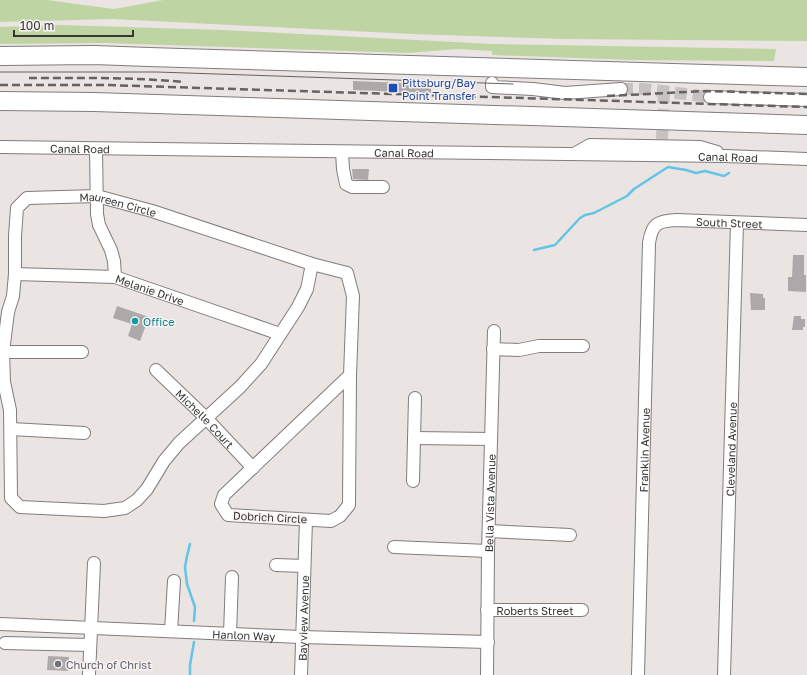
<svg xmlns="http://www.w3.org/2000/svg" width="807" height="675" viewBox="0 0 807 675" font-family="'Golos Text',sans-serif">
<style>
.green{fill:#bed4a2}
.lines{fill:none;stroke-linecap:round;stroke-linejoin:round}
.stream{stroke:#63c4e5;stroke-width:2.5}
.building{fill:#ada9ab}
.minor-tunnel{stroke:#c6c2c0;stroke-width:12;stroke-dasharray:12 6;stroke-linecap:butt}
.minor-casing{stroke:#817d7b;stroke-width:14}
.highway-casing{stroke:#817d7b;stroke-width:20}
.minor{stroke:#fff;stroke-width:12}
.highway{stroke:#fff;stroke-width:18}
.tram{stroke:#656261;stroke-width:1}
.rail{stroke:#656261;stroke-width:2.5;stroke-dasharray:8 4;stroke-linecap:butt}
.transit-dot{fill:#1a4fb4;stroke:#f8f2f0;stroke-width:1.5}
.culture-dot{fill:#0f9aa8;stroke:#f8f2f0;stroke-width:1.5}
.worship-dot{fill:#6b7280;stroke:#f8f2f0;stroke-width:1.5}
.labels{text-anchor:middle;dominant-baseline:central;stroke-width:3;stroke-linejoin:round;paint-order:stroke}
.transit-label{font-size:11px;fill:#164399;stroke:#f8f2f0;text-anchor:start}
.street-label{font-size:11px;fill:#373534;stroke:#f8f2f0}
.culture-label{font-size:11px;fill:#0d838f;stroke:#f8f2f0;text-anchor:start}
.worship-label{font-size:11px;fill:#5b616d;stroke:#f8f2f0;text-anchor:start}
</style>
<rect width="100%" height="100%" fill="#eae5e3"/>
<!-- green -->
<g class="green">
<path d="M0,0H47L114,9L163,0H807V41L566,39L411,34L113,19L0,22Z"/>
<path d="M59,25L223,30L493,44L776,49L774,61L633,60L492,55V51L458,49L408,53L105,43L0,44V27Z"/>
</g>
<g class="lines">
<!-- stream -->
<g class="stream">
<path d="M534,250L555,245L580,218L585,215L594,213L627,196L634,189L668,167L686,170L696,173L705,171L724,176L729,173"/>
<path d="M190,544L187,556L185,567L187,584L195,607L194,621"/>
<path d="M190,675V665L194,642"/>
</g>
</g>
<!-- building -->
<g class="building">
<path d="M353,81L431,84V93L353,90Z"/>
<path d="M352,169H369L368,180L353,179Z"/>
<path d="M793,255H804V275H806V292L788,291V277H792Z"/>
<path d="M750,293L763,294V298H765V310H751Z"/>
<path d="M117,306L149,317L140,341L128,336L132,324L113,318Z"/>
<path d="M794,316H801V319H805V327H803V330H792Z"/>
<path d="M48,656L69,657L68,671L47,670Z"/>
</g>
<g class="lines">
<!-- minor-tunnel -->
<g class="minor-tunnel">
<path d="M621,89H644L710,97"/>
<path d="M662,139L664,91"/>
</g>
<defs>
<g id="minor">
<path d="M492,83V87L533,89L565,93L621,89"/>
<path d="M710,97L807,100"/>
<path id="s1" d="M0,147L725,156L807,159"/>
<path d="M96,149L97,214L99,225L111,250L114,261L115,277"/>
<path d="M342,152L343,169L346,184L352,187H383"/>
<path d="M574,154L590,145L700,147L717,152"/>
<path id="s2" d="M312,264L307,289L298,307L261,364L240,387L179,443L164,461L147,489L137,500L125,508L104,511L20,507L11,498L10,410L4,382L3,352L8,312L13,296L15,274V236L17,208L27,198L97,196L152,211L312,264L347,273L353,296L350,375L349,505L340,516L331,521L228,515L221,504L224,495L350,375"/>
<path id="s3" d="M15,274L115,277L280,334"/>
<path d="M493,349L519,350L539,346H583"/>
<path d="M3,352H82"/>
<path id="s4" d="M156,370L206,418L253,468"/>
<path d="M11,429L84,433"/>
<path d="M414,438L491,439"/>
<path d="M413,481L415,398"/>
<path d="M489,531L570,535"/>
<path d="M394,547L488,551"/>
<path d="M276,565L304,566"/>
<path id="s5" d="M487,610H582"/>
<path id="s6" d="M0,624L301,637L488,642"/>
<path d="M171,631L174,581"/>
<path d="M230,634L232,577"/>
<path d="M5,643L90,645"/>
<path d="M89,675L94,563"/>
<path id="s7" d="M301,675L306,520"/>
<path id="s8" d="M487,675L488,551L494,331"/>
<path id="s9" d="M638,675L649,243C652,224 657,221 676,220L807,225"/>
<path id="s10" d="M724,675L737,223"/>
</g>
<g id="highway">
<path d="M0,56L94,55L149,57L807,77"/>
<path d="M0,101L94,102L807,125"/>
</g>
</defs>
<!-- minor casing -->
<use href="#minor" class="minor-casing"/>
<!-- highway casing -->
<use href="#highway" class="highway-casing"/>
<!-- minor -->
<use href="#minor" class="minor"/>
<!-- highway -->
<use href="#highway" class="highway"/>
<!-- tram -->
<path class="tram" d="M0,72H157L513,84"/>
<!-- rail -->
<g class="rail">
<path d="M29,78C80,78 132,77 183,82"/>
<path d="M0,85H106L807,107"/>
<path d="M607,96L706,91L807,94"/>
</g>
</g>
<!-- markers -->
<rect class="transit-dot" x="388" y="83" width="10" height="10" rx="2"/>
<circle class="culture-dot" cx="135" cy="321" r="4"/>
<circle class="worship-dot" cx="58" cy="664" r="4"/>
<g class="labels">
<!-- transit labels -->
<g class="transit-label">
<text x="402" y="82">Pittsburg/Bay<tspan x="402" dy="13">Point Transfer</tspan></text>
</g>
<!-- street labels -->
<g class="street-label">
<text stroke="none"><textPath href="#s1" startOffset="80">Canal Road</textPath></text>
<text stroke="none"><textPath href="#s1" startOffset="404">Canal Road</textPath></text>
<text stroke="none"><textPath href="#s1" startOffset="728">Canal Road</textPath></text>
<text stroke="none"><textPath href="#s2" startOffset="829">Maureen Circle</textPath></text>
<text stroke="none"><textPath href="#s9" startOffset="526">South Street</textPath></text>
<text stroke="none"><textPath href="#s3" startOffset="137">Melanie Drive</textPath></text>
<text stroke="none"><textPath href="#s4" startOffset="69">Michelle Court</textPath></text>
<text stroke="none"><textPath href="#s10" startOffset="226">Cleveland Avenue</textPath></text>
<text stroke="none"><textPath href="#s9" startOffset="225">Franklin Avenue</textPath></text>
<text stroke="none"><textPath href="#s8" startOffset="172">Bella Vista Avenue</textPath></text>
<text transform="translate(270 517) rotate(3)">Dobrich Circle</text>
<text stroke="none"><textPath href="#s5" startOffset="48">Roberts Street</textPath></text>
<text stroke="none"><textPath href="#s7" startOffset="57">Bayview Avenue</textPath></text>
<text stroke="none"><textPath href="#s6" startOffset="244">Hanlon Way</textPath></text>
</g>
<!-- culture labels -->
<g class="culture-label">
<text x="143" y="321">Office</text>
</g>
<!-- worship labels -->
<g class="worship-label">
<text x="66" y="664">Church of Christ</text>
</g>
</g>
<!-- scale -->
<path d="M14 30v6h119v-6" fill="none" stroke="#373534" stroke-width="2"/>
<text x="20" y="30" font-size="12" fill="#373534" stroke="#f8f2f0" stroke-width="3" paint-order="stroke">100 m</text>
</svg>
